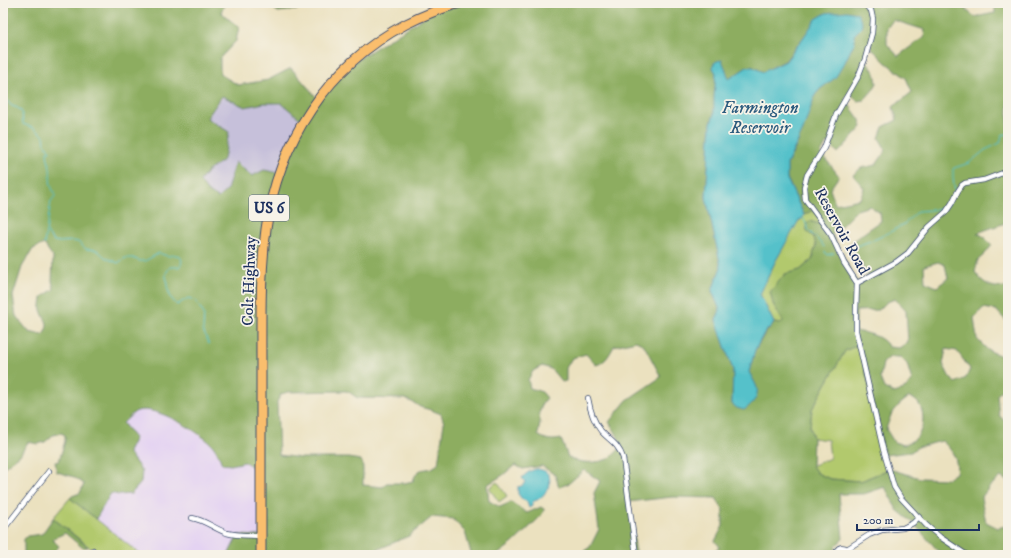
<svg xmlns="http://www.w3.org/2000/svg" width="1011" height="558" viewBox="0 0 1011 558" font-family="'IM FELL DW Pica',serif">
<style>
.built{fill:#e4d3f2}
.industrial{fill:#c6c0da}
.green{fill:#b2c96d;stroke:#667c66}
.forest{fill:#8dad60;stroke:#546e5f;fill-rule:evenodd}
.water{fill:#54c1ca;stroke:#387894}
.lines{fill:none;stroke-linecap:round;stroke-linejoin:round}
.stream{stroke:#54c1ca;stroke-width:1}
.street-casing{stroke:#3a4a6d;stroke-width:6}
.highway-casing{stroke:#3a4a6d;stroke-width:11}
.street{stroke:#fff;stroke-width:4.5}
.highway{stroke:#fabe6d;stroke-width:9}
.labels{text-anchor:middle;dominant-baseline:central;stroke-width:3.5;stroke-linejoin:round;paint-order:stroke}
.shield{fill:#f7f3e8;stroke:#5d6a87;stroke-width:1}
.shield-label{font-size:15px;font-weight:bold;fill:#1b2f5e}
.street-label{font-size:16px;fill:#1b2f5e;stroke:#f7f3e8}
.water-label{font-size:17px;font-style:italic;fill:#2c5b7e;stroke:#f7f3e8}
</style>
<rect width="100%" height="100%" fill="#f7f3e8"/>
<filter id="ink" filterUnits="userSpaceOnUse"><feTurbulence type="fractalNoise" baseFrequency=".025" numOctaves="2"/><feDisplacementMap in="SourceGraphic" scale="8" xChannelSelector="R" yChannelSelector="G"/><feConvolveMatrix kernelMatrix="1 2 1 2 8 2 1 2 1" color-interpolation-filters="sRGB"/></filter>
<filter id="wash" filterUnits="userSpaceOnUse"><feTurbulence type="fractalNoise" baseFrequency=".012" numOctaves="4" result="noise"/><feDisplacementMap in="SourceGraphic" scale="16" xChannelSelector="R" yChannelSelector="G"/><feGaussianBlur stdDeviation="0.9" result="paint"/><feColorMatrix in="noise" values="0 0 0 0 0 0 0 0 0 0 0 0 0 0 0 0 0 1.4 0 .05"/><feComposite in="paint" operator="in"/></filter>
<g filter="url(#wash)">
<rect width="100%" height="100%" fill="#ebe1bf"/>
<!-- built -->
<path class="built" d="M148,410L162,414L176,421L189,428L209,442L215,448L222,464L231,465L245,461L261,473V536L231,551L228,555H152L151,551L147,555H141L96,519L111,493L119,495L142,471L128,452L123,423L136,411Z"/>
<!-- industrial -->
<path class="industrial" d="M223,96L245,107L264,103H281L303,121L279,173L264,170L252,176L230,177L227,190L218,198L207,191L200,181L208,171L218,164L207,118Z"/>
<!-- green -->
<g class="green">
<path d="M813,210L824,224L816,223L810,221L816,245L812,260L800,270L785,274L773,304L783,321L780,324L774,323L760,294L775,262L799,220L803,218L804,215Z"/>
<path d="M859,344L889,469L861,481L830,479L817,473L812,466L830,458L828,440L813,438L810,427L812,409L845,351Z"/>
<path d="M497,482L507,496L499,502L489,488Z"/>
<path d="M70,498L141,555H99L53,518Z"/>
</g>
<!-- forest -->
<g class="forest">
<path d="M3,3H225L221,12L239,28L236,41L220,58V74L238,85L268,80L291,68L318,99L349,65L446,3H966V10L975,17L995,13V3H1008V222L977,233L983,236L992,245L985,254L978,260L975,272C984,285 993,289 1008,287V323L996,310L983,308L974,318L977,339L988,350L1001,356L1008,354V385L997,395L999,415L1008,425V482L1001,477L990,486L981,498L986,522L998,528L1008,525V555H942L913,523L897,510L885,487L864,494H839L843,539L835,546L837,555H706L720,547L715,541L723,526V510L716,498L672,497L629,502L636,555H578L590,547L599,529L594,493L600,481L584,470L568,484L559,487L555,475L542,466L523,469L515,465L503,475L487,485L489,501L500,507L511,502L527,513L541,507L545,510L537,520L513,543L497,555H471V553L465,532L453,519L432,517L409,536L365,555H228L238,535L261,536V473L245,462L231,465L222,464C219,456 216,448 209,442C196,430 155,405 137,411C132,413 127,420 123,423L135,438L128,452L142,471L141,483L131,494L119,495L111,493L96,519L70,498L72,496L80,493L84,484L74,477L57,472L55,462L59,461L65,441V435L61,433L53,435L45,442L38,444L28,442L20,455L3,468ZM817,19L861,28L854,35L855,40L845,62L832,79L820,89L815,95L796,147L787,164V178L804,215L813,210L823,224L816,223L810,221L806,224L807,232L813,236C815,241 818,248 813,253L814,256L812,260L800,270L785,274L770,292L773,304L783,321L780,324L774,323L765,333L755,350L749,372L757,388L732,404L733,370L716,320L720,310L712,291L721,267L706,197L711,123L714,114L716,73L729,79L747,67H753L763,72L785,61L803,38ZM893,20L925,30L924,37L898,56L887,44V28ZM869,46L885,62L906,78L912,92L893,107L897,120L883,127L879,138L886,150L876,165L861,168L853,175L864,188L860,199L835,204L830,189L839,176L821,153L827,142L838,153L862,127L860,120L845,99L849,93L854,97L857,101L864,100L873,90L877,83L875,73L865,59ZM222,96L245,107L264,103H281L303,121L279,173L264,170L252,176L235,162L227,190L218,198L207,191L200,181L208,171L218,164L224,159L229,132L207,118ZM870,206L880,213L881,221L851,242L849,252L860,262L869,277L857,283L832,235L857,210ZM44,244L53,257L52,281L54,289L42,297C42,301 40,307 41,310C45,322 51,322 43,335L29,332L16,316L13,296L22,267L33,249ZM938,262L945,265L948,278L937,287L925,282L924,266ZM895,299L906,311L908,342L899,348L889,347C881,335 870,334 856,331V311L879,310L887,302ZM636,341L644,345L661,377L627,400L609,422L616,433L622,446C618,450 614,455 610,458C597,464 580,464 568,457L561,439C552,441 545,440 538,435L540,422L539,414L542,404L547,398L542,392L530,388L528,380L533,371L542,366L551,369L562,382L566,381V368L572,358L586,354L596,365C605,363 610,354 614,346ZM859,344L885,455L911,452L918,447L942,441C952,449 959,461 956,473L947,479L920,478L889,469L861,481L830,479L817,473L812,466L813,438L810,427L812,409L845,351ZM946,349L957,351L970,369L966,378L955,383L949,376L943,364ZM890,357H900L907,364L912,381L906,388L894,393L884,388L880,378L883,363ZM346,391C351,392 353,396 358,398L405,399L414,403L420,407L431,410L441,414L444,423L438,464C426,474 419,463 413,481L404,483H386L383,487L363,485V468L361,460L348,458H301L279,455L277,402L281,394L288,392ZM909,397C911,398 914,399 915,400C926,408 925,430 915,439C912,441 908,443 904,445L894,442L886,429L891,415L899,405Z"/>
<path d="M266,3H296L297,10L278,12Z"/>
<path d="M53,518L88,547L83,548L65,533L52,539L59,546L53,554L47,555H18L24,554V539L27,536L42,534Z"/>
</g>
<!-- water -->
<g class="water">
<path d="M847,11L857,13L862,23L861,28L854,35L855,43L853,45L845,62L835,78L820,89L815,95L803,130L787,164V179L804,215L801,220H799L775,262L760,294L774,323L764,333L755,350L749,372C751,376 756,384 757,388C759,398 751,405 744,410L737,408L732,404L733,370L716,320L720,310L712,291L721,267L706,197L711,123L714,114V98L716,73L713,68L714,63L717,61L722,60L729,79L747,67H753L763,72L786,61L803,38L816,19L826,13Z"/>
<path d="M537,469C561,471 546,499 534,501L532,503V506L529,508L527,502L522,499L518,494V486L519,487L523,485L525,482L523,479L522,478C526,473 531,470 537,469Z"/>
</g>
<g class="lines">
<!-- stream -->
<g class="stream">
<path d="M3,98L7,101L12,106L18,108L22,112L23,124L34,128L44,136L45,144L50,151H47C47,158 49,162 50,168C51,177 48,185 55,193V196L51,201L44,244"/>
<path d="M803,218C806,222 807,229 811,233C815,238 821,240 824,247"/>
<path d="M47,232L49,236L54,241L60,242L73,241L78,242L86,249L97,250L106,258L118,263L125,258H133L140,261H145L159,253C162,254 166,256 169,256C172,256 172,254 176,255C183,256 183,263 179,267H170L166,273V277L168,283L167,287L171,298L177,305L188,298L195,300L204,314L203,330L209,344"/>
<path d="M845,250L876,239L894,230L904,224L918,211L943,209L947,205L955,191L953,178V169L954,168L969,163L985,150L1000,143L1002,135L1005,134L1008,135"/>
<path d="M825,252L827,255L834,253"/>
</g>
</g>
</g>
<g filter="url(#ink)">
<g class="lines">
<defs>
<g id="street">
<path d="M858,3L865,5L868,8L871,10L873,19L872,33L865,59L858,77L836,115L824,148L807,175L804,187L805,199L831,235L844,263L857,283L856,311V331L883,449L894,487L901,498L926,525L940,537L967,555"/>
<path d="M857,283L896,262L908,253L929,227L946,212L952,203L958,191L962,185L965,183L984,180L1008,171"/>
<path d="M588,398C590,410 593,421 601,431C610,441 618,443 623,458L636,555"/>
<path d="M192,518C205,520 215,529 227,533C238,536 250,535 261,536"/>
<path d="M3,530L49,471"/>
<path d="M847,549L869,535L882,530L903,528L913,523L919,517"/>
<path d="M847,549L848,553L847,555"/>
<path d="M84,555L93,550"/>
<path d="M837,555V550C839,547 843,546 847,549"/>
</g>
<path id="highway" d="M261,555C261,492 261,428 261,364C261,320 260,274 266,229C278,142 328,65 406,24C424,15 442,8 460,3"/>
</defs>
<!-- street casing -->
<use href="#street" class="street-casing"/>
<!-- highway casing -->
<use href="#highway" class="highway-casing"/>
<!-- street -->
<use href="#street" class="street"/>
<!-- highway -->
<use href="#highway" class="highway"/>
</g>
</g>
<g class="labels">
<!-- shield labels -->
<rect class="shield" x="249" y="195" width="40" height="26" rx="3"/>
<g class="shield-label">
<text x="269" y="208">US 6</text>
</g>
<!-- street labels -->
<g class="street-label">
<text transform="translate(842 231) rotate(61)">Reservoir Road</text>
<text transform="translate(249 281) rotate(-88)">Colt Highway</text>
</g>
<!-- water labels -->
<g class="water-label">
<text x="760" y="108">Farmington<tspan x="760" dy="20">Reservoir</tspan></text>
</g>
</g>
<!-- margin -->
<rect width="1011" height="558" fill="none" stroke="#f7f3e8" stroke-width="16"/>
<!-- scale -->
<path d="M857 524v6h122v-6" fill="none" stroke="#1b2f5e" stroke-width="2"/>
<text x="863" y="524" font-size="12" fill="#1b2f5e" stroke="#f7f3e8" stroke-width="3" paint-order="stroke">200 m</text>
</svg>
